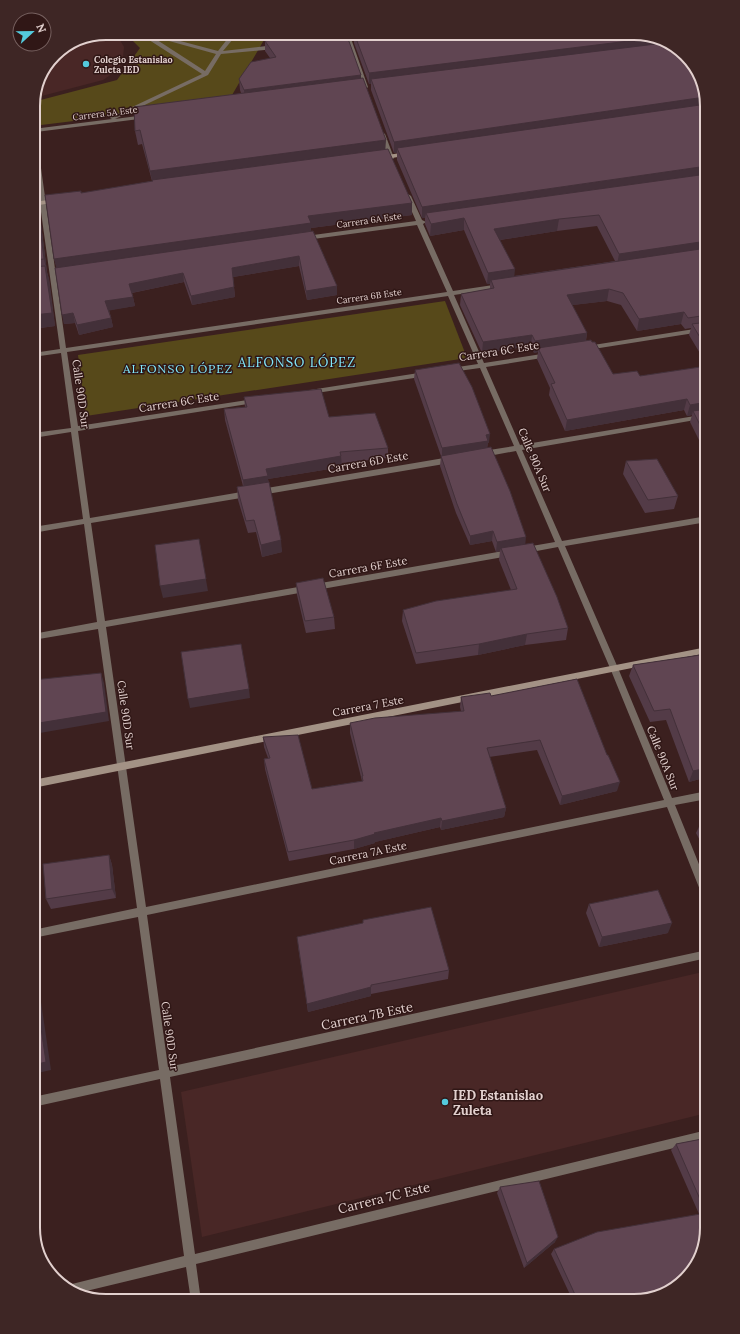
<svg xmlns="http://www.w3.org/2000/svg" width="740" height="1334" viewBox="0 0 740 1334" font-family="Lora,serif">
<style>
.built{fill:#492726}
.green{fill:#57491a}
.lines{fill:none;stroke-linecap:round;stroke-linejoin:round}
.street{fill:#776c64;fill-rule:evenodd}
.secondary{fill:#a39285;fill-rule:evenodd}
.wall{fill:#533b47;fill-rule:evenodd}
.shaded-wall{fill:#433039}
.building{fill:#604552;stroke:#433039}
.poi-dot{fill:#54cadd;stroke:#301716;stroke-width:1.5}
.labels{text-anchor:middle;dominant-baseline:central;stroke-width:3;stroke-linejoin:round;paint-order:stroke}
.far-poi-label{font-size:9px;font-weight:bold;fill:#e2d0ce;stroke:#301716;text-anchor:start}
.far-street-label{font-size:9px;fill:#e2d0ce;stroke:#301716}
.street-label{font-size:11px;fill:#e2d0ce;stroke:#301716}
.neighbourhood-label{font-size:12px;letter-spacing:1px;fill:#81e9fb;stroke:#301716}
.quarter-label{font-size:13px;letter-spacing:1px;fill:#81e9fb;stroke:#301716}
.near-street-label{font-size:13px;fill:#e2d0ce;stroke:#301716}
.near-poi-label{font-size:13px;font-weight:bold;fill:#e2d0ce;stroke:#301716;text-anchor:start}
.rim{fill:none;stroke:#e2d0ce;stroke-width:2}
</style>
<rect width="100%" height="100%" fill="#3b201f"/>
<!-- built -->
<g class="built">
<path d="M106,33H114L117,35L124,47L123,58L119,69L103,80L34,98L55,54L78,38Z"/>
<path d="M707,971V1113L202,1237L181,1092Z"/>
</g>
<!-- green -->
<g class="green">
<path d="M125,33H268L228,102L33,126V102L117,80L140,48Z"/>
<path d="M445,301L467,358L86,416L78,355Z"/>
</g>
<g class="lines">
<!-- street -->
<g class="street">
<path d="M141,33H150L218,51L232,33H238L223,51L275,45L278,47L275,49L221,54L208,75L115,119L145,115L148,117L147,118L36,132L66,348L447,292L417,225L306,240L303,238L306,236L416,221L405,196L408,194L411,196L422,220L426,222L423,224L453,291L500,284L503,286L500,288L454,295L484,363L548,353L551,355L548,357L486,367L520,445L701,415L704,417L701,419L522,450L562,541L707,516V522L565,546L618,668L672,798L707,791V799L675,805L707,884V899L704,898L702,895L667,807L147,915L168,1067L707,950V958L170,1077L195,1254L707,1130V1140L196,1264L201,1301H191L186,1267L78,1293L64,1287L68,1285L184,1256L160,1079L33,1107V1097L159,1070L138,917L33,938V930L137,908L98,629L33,640V634L97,622L84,524L33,533V527L83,519L71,432L33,438V433L71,428L61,353L33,357V353L60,349L33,154V129L112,119L110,118L111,117L202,74L146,38L145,37L148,36ZM151,36L216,54L205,71ZM448,296L478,364L451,368L448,370L451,372L480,368L514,446L483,451L479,454L483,457L516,451L555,542L526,547L522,550L526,553L558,547L610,668L664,800L146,907L106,627L509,556L513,553L509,550L105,621L91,523L247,497L251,494L247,491L90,518L78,431L254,403L257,401L254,399L78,426L67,352Z"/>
<path d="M343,33H349L368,87L367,88L362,87Z"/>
<path d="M382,132L385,134L394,158L393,159L388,158L379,134Z"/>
<path d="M707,327V331L587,350L584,348L587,346Z"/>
<path d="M425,372L428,374L427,376L310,394L307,392L310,390Z"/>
<path d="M450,457L454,460L450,463L261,495L257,492L261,489Z"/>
</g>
<!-- secondary -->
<g class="secondary">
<path d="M407,152L410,154L409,155L381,160L378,158L381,156Z"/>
<path d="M56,199L58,200V202L33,206V202Z"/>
<path d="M707,647V653L33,788V780Z"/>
</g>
</g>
<!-- wall -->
<g class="wall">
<path d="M354,33H639L707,106V365L689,335L691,328L685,329L681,324L637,331L621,305L607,301L572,305L587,333L586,341L613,374L640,376L707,366V456L690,422L692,415L687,416L684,410L565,431L549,395L550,388L537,359L538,352L534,353L531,346L482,353L460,305L461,294L490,289V284H487L464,230L430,236L425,224V218H422L397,160V153H394L371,90V84H369L354,43ZM597,226L615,261L514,276L500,240L557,231Z"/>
<path d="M265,41L361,75V78L385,150L412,203V215L311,228V231L337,286V295L307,300L299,266L233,277L235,297L192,305L184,282L132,293L135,306L109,310L111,318L113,327L79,335L75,323L64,324L57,268L54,259L82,193L152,181L142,144L138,145L135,131L241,93L240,90L239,79L270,58L265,51Z"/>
<path d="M33,194L39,208L47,272L49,279L55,326L33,329Z"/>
<path d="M415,370L489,442L488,443L487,448L525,544L568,628L566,640L525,645L478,655L416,664L402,621L403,610L511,590L499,560L500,551L496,552L492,541L470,545L456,513L440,466L441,456L414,379Z"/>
<path d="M244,397L329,417L388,448V458L342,463V467L268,479L282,552L262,557L256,532L248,533L238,500L237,487L243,486L225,420L224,409L245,407Z"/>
<path d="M626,461L678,496L674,509L645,513L623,474Z"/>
<path d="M296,583L334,617L335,629L306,633L297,595Z"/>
<path d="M707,654V777L689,782L666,720L650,722L629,676L633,665Z"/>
<path d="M491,696L617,791L560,805L537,750L489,757L506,808L504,817L441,830L440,827L375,842V843L354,849L289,861L265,769L264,759L268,758L264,747L263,737L312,789L362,781L350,733V723L461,711L460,707L461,697Z"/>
<path d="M707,825V854L696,833L699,827Z"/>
<path d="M109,855L112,865L116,898L51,909L46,899Z"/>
<path d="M589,904L668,933L599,947L586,913Z"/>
<path d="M363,920L449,970L448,979L371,994V996L308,1012L298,946L363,923Z"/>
<path d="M707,1138V1228L696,1265L634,1301H573L551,1254L554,1249L699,1214L671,1150L676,1144Z"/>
<path d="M500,1187L555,1242L524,1268L497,1193Z"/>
</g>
<!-- shaded-wall -->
<g class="shaded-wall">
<path d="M653,38L675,47L371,79V84H369V73Z"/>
<path d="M361,75V86L245,101L244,90Z"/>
<path d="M705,97L707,107L397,148V153H394V142Z"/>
<path d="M386,140L385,154L153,185L150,171Z"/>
<path d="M707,166V178L426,213L425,218H422V207Z"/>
<path d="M36,195L39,208L47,272L44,259Z"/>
<path d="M412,203V215L311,228V234L57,270L54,259L308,216Z"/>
<path d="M464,218V230L430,236L431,224Z"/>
<path d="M559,219L557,231L493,241L494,229Z"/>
<path d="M707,241V252L617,265L619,254Z"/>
<path d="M299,256V266L233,277L232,268Z"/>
<path d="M45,266L49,279L55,326L33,329V315Z"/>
<path d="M515,269L514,280H491L490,284H487L488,273Z"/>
<path d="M183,273L184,282L131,293L129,284Z"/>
<path d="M337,286V295L307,300L306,291Z"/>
<path d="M234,287L235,297L192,305L191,296Z"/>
<path d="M609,289L607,301L565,306L567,295Z"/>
<path d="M133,297L135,306L107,311L105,301Z"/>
<path d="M684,312L681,324L637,331L639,319Z"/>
<path d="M73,313L75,323L64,324L62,315Z"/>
<path d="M111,318L113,327L79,335L77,325Z"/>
<path d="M587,333L585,345L538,348V352L534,353L535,341Z"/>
<path d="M532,335L531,346L482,353L483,342Z"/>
<path d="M687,399L684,410L565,431L567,420Z"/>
<path d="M707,402V412L693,411L692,415L687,416L690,405Z"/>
<path d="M490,434L489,442L488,443L487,449L442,457V448Z"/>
<path d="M341,456L342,467L268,479L269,486L244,490L243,480L266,469Z"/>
<path d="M493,531L492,541L470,545V536Z"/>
<path d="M526,537L525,547L501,548L500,551L496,552L497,542Z"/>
<path d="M281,540L282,552L262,557L261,545Z"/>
<path d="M201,552L208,591L163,598L160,586Z"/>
<path d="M527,634L525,645L478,655L479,644Z"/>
<path d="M101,673L104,683L109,721L34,734L33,731V724Z"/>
<path d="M249,689L250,698L190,708L188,699Z"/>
<path d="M707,768V777L689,782L693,771Z"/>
<path d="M620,782L617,791L560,805L562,796Z"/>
<path d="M506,808L504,817L441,830L442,821Z"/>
<path d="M441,818L440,827L375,842V843L354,849V840L374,833Z"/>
<path d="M109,855L112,865L116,898L112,889Z"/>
<path d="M672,923L668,933L599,947L602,937Z"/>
<path d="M371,987V996L308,1012L307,1004Z"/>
<path d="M36,994L41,1002L51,1070L33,1074Z"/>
<path d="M558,1237L555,1242L524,1268L527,1263Z"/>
<path d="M697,1262L696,1265L687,1269L693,1264Z"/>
</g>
<!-- building -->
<g class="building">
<path d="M340,33H346L361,75L244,90L239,79L251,62L276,57L265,41Z"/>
<path d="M354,33H639L653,38L369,73Z"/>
<path d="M664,43L678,48L701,78L705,97L394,142L371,79Z"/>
<path d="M363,78L386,140L150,171L140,130L135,131L134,107Z"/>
<path d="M707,104V166L422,207L397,148Z"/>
<path d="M388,149L412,203L308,216L311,223L54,259L45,195L81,191V193L153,181L152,180Z"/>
<path d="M707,174V241L619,254L599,215L559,219L494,229L515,269L488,273L464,218L431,224L426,213Z"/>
<path d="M33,194L36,195L44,259L33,260Z"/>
<path d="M313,231L337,286L306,291L299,256L232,268L234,287L191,296L183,273L129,284L133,297L105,301L111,318L77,325L73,313L62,315L55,268Z"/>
<path d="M707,248V315L688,318L684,312L639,319L623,293L609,289L567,295L587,333L535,341L532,335L483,342L461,294L494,288L491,280Z"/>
<path d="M45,266L52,313L33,315V267Z"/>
<path d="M707,322V349L692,324Z"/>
<path d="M591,340L592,342H595L613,374L637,371L640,376L707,366V402L690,405L687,399L567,420L551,384L555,383L538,348Z"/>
<path d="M459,363L472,387L490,434L486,435L488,441L442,448L415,370Z"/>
<path d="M321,389L329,417L375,413L388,448L340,452L341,456L266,469L268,476L243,480L224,409L247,407L244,397Z"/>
<path d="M707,409V439L693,411Z"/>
<path d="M491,447L510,491L526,537L497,542L493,531L470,536L457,504L441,456Z"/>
<path d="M657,459L678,496L648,500L626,461Z"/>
<path d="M269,482L281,540L261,545L254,520L246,521L237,487Z"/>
<path d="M199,539L206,579L160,586L155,545Z"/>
<path d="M533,543L557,597L568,628L527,634L479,644L416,653L403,610L436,601L517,589L501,548Z"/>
<path d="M323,578L334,617L305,621L296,583Z"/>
<path d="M241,644L249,689L188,699L181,652Z"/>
<path d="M707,654V768L693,771L670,709L654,711L633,665Z"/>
<path d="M101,673L106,712L33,724V680Z"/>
<path d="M577,679L607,755H608L620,782L562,796L540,740L487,748L506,808L442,821L441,818L374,833L375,834L354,840L288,852L264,759L270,758L263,737L298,735L312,789L363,781L362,776H363L350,723L375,718L464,711L461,697L490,693L491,696Z"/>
<path d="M707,825V844L699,827Z"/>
<path d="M109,855L112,889L46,899L43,864Z"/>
<path d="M658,890L672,923L602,937L589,904Z"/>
<path d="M431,907L449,970L371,985V987L307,1004L297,937L363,923V920Z"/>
<path d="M33,994H36L46,1062L33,1065Z"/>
<path d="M707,1138V1228L697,1262L693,1264L694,1269L662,1295L634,1301H578L554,1249L597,1232L706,1213L676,1144Z"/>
<path d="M539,1181L558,1237L527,1263L500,1187Z"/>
</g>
<!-- markers -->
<g class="poi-dot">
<circle cx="86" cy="64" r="4"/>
<circle cx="445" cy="1102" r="4"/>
</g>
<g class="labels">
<!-- far-poi labels -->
<g class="far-poi-label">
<text x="94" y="59">Colegio Estanislao<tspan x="94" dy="10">Zuleta IED</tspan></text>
</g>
<!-- far-street labels -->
<g class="far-street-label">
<text transform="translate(105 113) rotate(-7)">Carrera 5A Este</text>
<text transform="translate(369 220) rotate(-8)">Carrera 6A Este</text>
<text transform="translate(369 296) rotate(-8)">Carrera 6B Este</text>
</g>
<!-- street labels -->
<g class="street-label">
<text transform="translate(499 351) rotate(-9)">Carrera 6C Este</text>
<text transform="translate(81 394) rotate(82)">Calle 90D Sur</text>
<text transform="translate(179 402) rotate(-9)">Carrera 6C Este</text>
<text transform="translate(535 460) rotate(67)">Calle 90A Sur</text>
<text transform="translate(368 462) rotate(-10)">Carrera 6D Este</text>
<text transform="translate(368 567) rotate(-10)">Carrera 6F Este</text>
<text transform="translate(368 706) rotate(-11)">Carrera 7 Este</text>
<text transform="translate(126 715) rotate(82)">Calle 90D Sur</text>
<text transform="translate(663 758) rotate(68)">Calle 90A Sur</text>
<text transform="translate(368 853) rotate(-12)">Carrera 7A Este</text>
<text transform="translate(170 1036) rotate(82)">Calle 90D Sur</text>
</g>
<!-- neighbourhood labels -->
<g class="neighbourhood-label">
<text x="178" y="368">ALFONSO LÓPEZ</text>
</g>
<!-- quarter labels -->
<g class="quarter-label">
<text x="297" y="362">ALFONSO LÓPEZ</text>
</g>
<!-- near-street labels -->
<g class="near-street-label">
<text transform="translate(367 1016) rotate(-12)">Carrera 7B Este</text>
<text transform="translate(384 1198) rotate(-14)">Carrera 7C Este</text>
</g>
<!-- near-poi labels -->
<g class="near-poi-label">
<text x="453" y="1095">IED Estanislao<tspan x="453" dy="15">Zuleta</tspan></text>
</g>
</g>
<!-- crop -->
<path d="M0 0H740V1334H0ZM106 40H634A66 66 0 0 1 700 106V1228A66 66 0 0 1 634 1294H106A66 66 0 0 1 40 1228V106A66 66 0 0 1 106 40Z" fill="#3e2625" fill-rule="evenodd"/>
<path class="rim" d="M106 40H634A66 66 0 0 1 700 106V1228A66 66 0 0 1 634 1294H106A66 66 0 0 1 40 1228V106A66 66 0 0 1 106 40Z"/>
<!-- north arrow -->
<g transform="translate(32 32) rotate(68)"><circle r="19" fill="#301716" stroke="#776160"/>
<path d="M0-3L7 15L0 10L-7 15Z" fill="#54cadd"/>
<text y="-6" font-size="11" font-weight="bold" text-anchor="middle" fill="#e2d0ce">N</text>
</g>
</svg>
